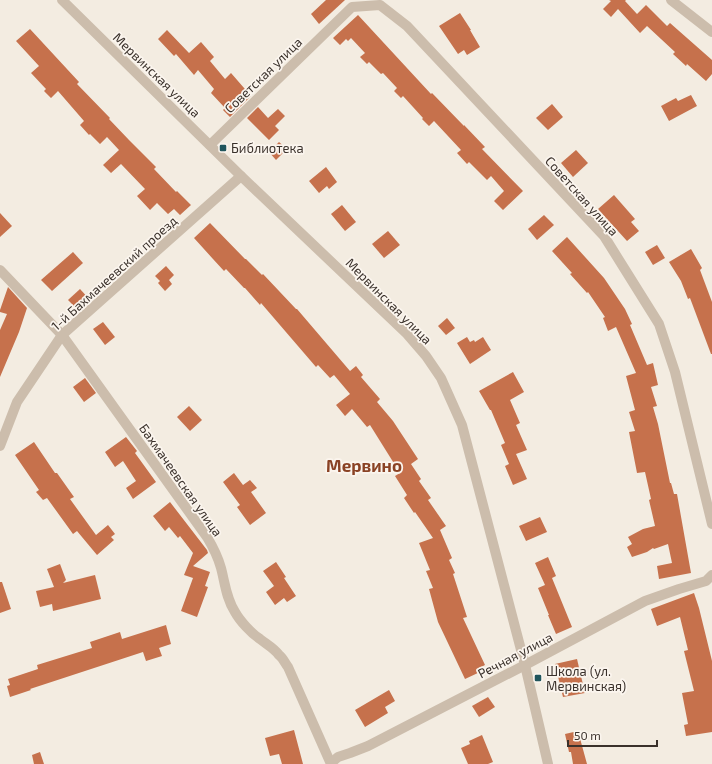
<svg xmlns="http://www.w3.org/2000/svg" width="712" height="764" viewBox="0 0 712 764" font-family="'Exo 2',sans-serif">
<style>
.building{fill:#c6714c}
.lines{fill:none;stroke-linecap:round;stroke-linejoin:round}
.minor{stroke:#ccbdac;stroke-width:10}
.tertiary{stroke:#ccbdac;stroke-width:10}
.poi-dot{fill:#20555c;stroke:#fbf5ee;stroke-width:1.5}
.labels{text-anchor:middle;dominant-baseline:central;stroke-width:3.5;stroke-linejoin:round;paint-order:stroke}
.street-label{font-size:13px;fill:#3a312b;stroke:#fbf5ee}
.poi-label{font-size:13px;fill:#3a312b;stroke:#fbf5ee;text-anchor:start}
.district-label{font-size:17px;font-weight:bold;fill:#8a4224;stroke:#fbf5ee}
</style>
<rect width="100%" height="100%" fill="#f3ece1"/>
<!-- building -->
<g class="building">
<path d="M326,0H345L319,24L311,14Z"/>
<path d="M609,0H626L625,1L637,14L646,5L667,26L670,23L712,60V74L706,81L687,64L686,66L673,54L675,52L647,26L640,33L618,9L611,17L603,9L611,1Z"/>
<path d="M460,13L471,30H470L480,47L467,55L464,50L458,54L439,26Z"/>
<path d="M358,15L431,94L432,93L464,126V125L485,147L482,149L523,191L503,210L494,201L504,191L491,176L487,180L469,162L467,164L457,153L461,150L434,121L429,126L422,119L423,118L403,96L401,98L394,91L397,88L383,73L381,74L369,62L367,64L360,57L365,53L351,38L348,41L346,39L340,45L333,38Z"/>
<path d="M30,29L79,82L77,84L110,118L109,119L129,140L156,167L154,169L176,192L177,191L191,205L180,215L174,209L168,214L157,203L150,210L137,196L145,189L121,164L111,173L103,165L119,150L107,137L100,144L90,134L89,135L80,125L84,121L58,91L51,98L44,91L46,89L31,73L39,66L16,41Z"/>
<path d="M167,30L189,53L201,42L214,57L210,61L225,79L231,73L251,96L230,117L223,110L225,108L211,93L214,89L198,70L194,75L176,54L174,56L158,39Z"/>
<path d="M691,95L697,106L669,121L661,106L676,98L678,101Z"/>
<path d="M552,104L563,117L548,130L536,118Z"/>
<path d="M258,107L268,118L278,109L285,116L275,126L279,130L269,140L247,118Z"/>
<path d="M279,142L287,149L276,160L269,152Z"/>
<path d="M576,150L588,163L573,177L561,163Z"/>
<path d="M326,167L337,182L329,189L327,186L319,193L309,181Z"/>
<path d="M614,195L635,219L631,222L639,231L627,241L598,209Z"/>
<path d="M342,205L356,222L345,231L331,214Z"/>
<path d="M0,213L12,226L0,237Z"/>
<path d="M544,215L554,225L537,240L528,229Z"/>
<path d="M210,223L245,259H246L262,275L263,274L296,309H297L350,371L356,366L363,375L361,377L380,399L377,402L393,421L418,459L411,464L421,479L419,481L431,498L428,500L446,526L440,530L452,558L449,560L455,573L453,574L467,617L463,618L485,665L479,668L480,672L465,679L438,622L429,589L433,588L426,571L430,570L419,543L433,538L415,512L414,513L404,498L407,495L395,476L400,473L370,425L367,427L352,409L345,416L336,405L350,394L334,375L330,378L318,365L316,367L261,303L260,305L245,288H244L226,269L224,271L213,259L194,238Z"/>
<path d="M388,231L400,245L384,258L372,244Z"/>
<path d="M567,237L604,278L625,309L632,324L630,325L647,365L653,363L658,385L651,387L657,406L653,407L658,424L670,483H671L674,494H677L691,573L659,579L657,566L672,563L668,544L654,549L653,548L647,552L632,557L627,547L632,544L628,537L643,529L655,526L649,500L651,499L645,472L637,473L629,432L635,431L629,412L635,410L626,376L636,373L616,327L608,331L603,318L605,317L588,292L587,293L570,274L572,273L552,251Z"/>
<path d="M657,245L665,258L653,265L645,252Z"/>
<path d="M691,249L702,268L700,270L712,302V354H711L690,298L688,299L681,281L669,262Z"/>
<path d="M73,252L83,263L52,291L41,280Z"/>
<path d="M166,266L174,275L169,280L172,284L165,291L158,283L160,281L155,276Z"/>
<path d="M8,287L27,308L19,332L0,377V330L7,314L0,312V310Z"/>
<path d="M80,289L91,301L79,311L68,300Z"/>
<path d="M447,318L455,328L446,335L438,326Z"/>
<path d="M103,322L115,337L105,345L93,329Z"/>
<path d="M467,337L470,342L474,340L475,342L483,337L491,350L470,364L457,343Z"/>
<path d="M513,372L524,392L510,400L520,423L516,425L527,450L516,454L527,479L513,485L505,466L509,464L501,445L505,443L491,410H490L479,391Z"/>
<path d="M85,378L96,393L84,402L73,387Z"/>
<path d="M189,406L202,420L190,431L177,417Z"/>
<path d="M126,437L137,451L135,453L156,482L133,499L126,488L136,481L123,461L115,467L105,452Z"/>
<path d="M34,442L55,473H57L74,497L70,499L96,535L108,525L115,534L111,537L114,540L97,555L77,531L73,534L47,498L43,500L36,492L39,490L15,455Z"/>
<path d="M234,473L243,485L250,480L257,488L251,492L266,513L250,525L237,507L240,505L223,482Z"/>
<path d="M170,502L207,550L208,553L193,566L210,572L205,586L208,587L197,617L181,611L193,578L184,575L193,553L180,536L178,538L169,527L165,531L153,516Z"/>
<path d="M540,517L547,532L526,541L519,526Z"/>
<path d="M548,557L556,576L552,578L572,627L556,634L548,615H549L538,588L545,585L535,563Z"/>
<path d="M276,562L286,577L284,578L296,596L287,602L284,598L275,605L266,592L274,586L263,571Z"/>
<path d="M60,564L66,580L63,583L95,575L101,599L53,611L52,604L40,607L36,591L54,587L47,569Z"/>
<path d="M0,582H2L11,609L0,613Z"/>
<path d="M694,593L699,608L712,661V732L686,736L684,725L688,724L682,693L694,691L684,651L688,650L680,617L657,626L651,609Z"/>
<path d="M166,625L171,644L159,648L162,656L146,661L143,652L30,689L31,690L10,697L7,686L10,685L8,679L38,669L37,665L92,648L90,642L120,632L122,639Z"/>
<path d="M577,659L585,693L563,697L555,664Z"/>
<path d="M389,690L395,701L385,707L388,713L365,727L355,710Z"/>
<path d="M488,697L495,707L479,717L472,706Z"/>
<path d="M294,730L303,764H282L279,754L270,756L265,738Z"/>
<path d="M578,731L587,764H573L571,752H569L565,734Z"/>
<path d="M482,735L493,762L488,764H468L461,748L470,744L469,741Z"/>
<path d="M40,752L44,764H34L32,755Z"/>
</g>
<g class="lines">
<!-- minor -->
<g class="minor">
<path d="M671,0L712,32"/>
<path d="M210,145L352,7L380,5L407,26L604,236L659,324L675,372L712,524"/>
<path d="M0,270L62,335L207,537C213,547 218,557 221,568C225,583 226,598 235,612C240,621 251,633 260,639C266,644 274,648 279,655C283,658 285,663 288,667L331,764"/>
<path d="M0,446L17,402L62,335L241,176"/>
<path d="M331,763L338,757L350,753L368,746L525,665L645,601L679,589L706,581L712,575"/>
</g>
<!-- tertiary -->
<path class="tertiary" d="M62,0L241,176L407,334L426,356L441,378L462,425L525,665L548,764"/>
</g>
<!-- markers -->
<g class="poi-dot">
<rect x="219" y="144" width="8" height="8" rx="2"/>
<rect x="534" y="674" width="8" height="8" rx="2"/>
</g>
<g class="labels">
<!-- street labels -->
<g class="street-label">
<text transform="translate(157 75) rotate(44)">Мервинская улица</text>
<text transform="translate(263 75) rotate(-44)">Советская улица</text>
<text transform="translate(582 196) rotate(48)">Советская улица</text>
<text transform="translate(114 273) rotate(-42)">1-й Бахмачеевский проезд</text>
<text transform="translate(389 301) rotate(45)">Мервинская улица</text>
<text transform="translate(181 480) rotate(55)">Бахмачеевская улица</text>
<text transform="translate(515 655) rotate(-28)">Речная улица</text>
</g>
<!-- poi labels -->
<g class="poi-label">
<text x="231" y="148">Библиотека</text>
<text x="546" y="671">Школа (ул.<tspan x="546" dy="15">Мервинская)</tspan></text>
</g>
<!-- district labels -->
<g class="district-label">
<text x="364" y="465">Мервино</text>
</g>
</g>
<!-- scale -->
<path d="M568 740v6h89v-6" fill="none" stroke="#3a312b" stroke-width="2"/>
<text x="574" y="740" font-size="12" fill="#3a312b" stroke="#fbf5ee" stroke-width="3" paint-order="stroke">50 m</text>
</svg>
